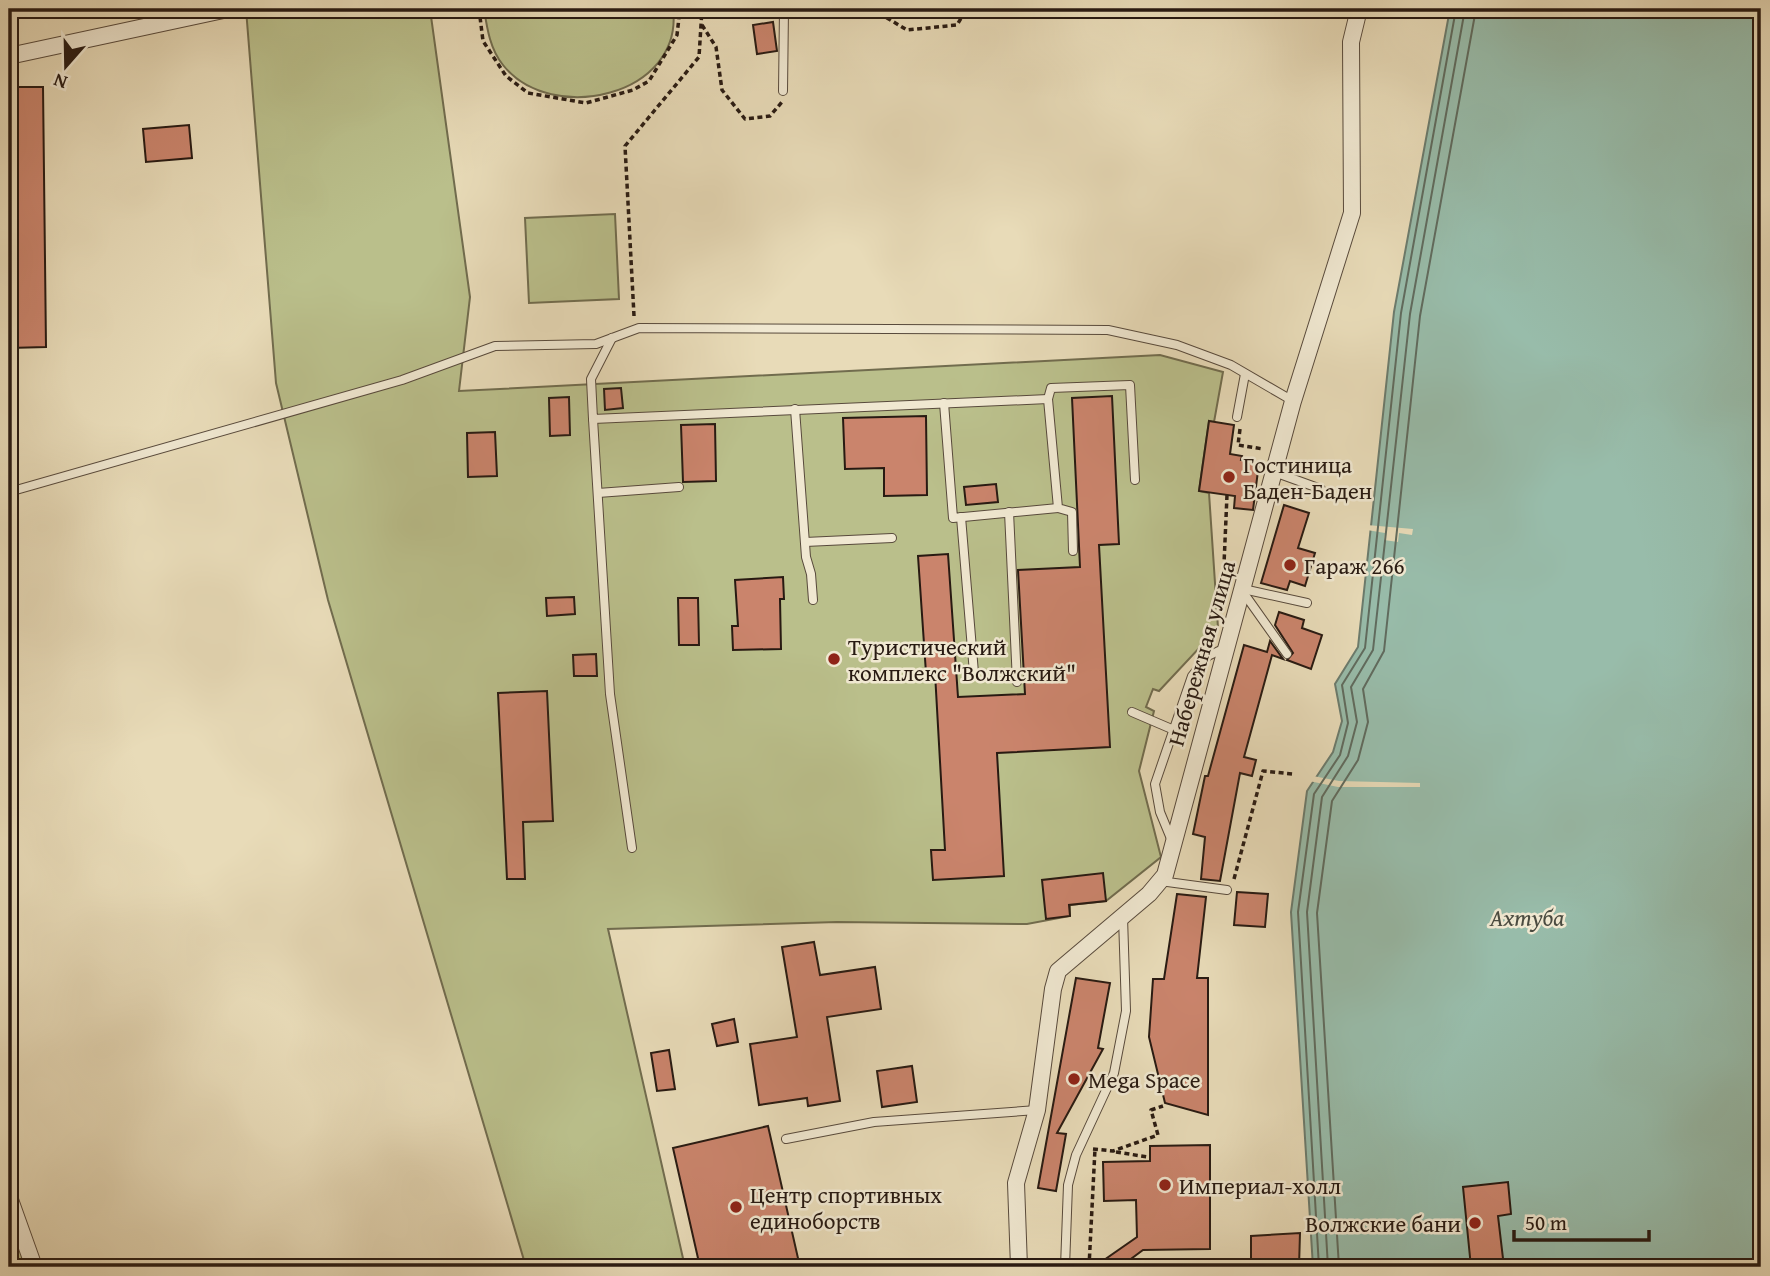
<svg xmlns="http://www.w3.org/2000/svg" width="1770" height="1276" viewBox="0 0 1770 1276" font-family="'Gentium Book Plus',serif">
<style>
.green{fill:#babf8b;stroke:#716c4e;stroke-width:2}
.water{fill:#98bcaa;stroke:#6b7b6d;stroke-width:2}
.pier{fill:#e8dbb8}
.lines{fill:none;stroke-linecap:round;stroke-linejoin:round}
.shore{stroke:#606b5e;stroke-width:2}
.building{fill:#ca846c;stroke:#281a12;stroke-width:2}
.lane-casing{stroke:#584a3c;stroke-width:10}
.street-casing{stroke:#584a3c;stroke-width:18}
.path{stroke:#281a12;stroke-width:3.5;stroke-dasharray:5 3.5;stroke-linecap:butt}
.lane{stroke:#f0e8d1;stroke-width:8}
.street{stroke:#f0e8d1;stroke-width:16}
.poi-dot{fill:#8f2418;stroke:#f0e8d1;stroke-width:2.5}
.labels{text-anchor:middle;dominant-baseline:central;stroke-width:5;stroke-linejoin:round;paint-order:stroke}
.poi-label{font-size:23px;fill:#281a12;stroke:#f0e8d1;text-anchor:start}
.street-label{font-size:23px;fill:#281a12;stroke:#f0e8d1}
.water-label{font-size:24px;font-style:italic;fill:#4a4b40;stroke:#f0e8d1}
</style>
<rect width="100%" height="100%" fill="#e8dbb8"/>
<filter id="stains"><feTurbulence type="fractalNoise" baseFrequency=".00286" numOctaves="4"/><feColorMatrix values="0 0 0 0 .2 0 0 0 0 .09 0 0 0 0 .02 0 0 0 .5 -.17"/></filter>
<radialGradient id="worn" r=".72"><stop offset=".6" stop-color="#630" stop-opacity="0"/><stop offset="1" stop-color="#630" stop-opacity=".3"/></radialGradient>
<!-- green -->
<g class="green">
<path d="M246,9H430L470,297L459,391L1160,355L1223,372L1214,422L1209,421L1199,491L1209,493L1218,628L1159,691L1153,689L1146,707L1154,711L1139,771L1161,857L1106,901L1070,905V916L1027,924L837,922L608,929L685,1267H526L328,600L276,383Z"/>
<path d="M484,9H673C684,96 551,126 503,65C490,49 487,28 484,9Z"/>
<path d="M893,9H974L906,17Z"/>
<path d="M615,214L619,299L529,303L525,218Z"/>
<path d="M9,1220L27,1267H9Z"/>
</g>
<!-- water -->
<path class="water" d="M1450,9H1761V1267H1313L1291,912L1307,791L1333,752L1342,721L1335,684L1358,647L1394,312Z"/>
<!-- pier -->
<g class="pier">
<path d="M1367,525L1413,529L1412,535L1399,533L1398,542L1384,540L1385,533L1367,530Z"/>
<path d="M1313,776L1339,781L1420,783V787H1338L1309,781Z"/>
</g>
<g class="lines">
<!-- shore -->
<g class="shore">
<path d="M1319,1267L1298,912L1314,794L1340,755L1348,723L1342,685L1365,648L1401,313L1456,9"/>
<path d="M1328,1267L1307,912L1322,797L1348,756L1357,722L1351,687L1373,650L1410,314L1465,9"/>
<path d="M1339,1267L1317,913L1332,801L1358,760L1368,722L1363,689L1384,651L1420,316L1476,9"/>
</g>
</g>
<!-- building -->
<g class="building">
<path d="M773,22L777,51L757,54L753,25Z"/>
<path d="M9,87H43L46,347L9,348Z"/>
<path d="M189,125L192,158L146,162L143,129Z"/>
<path d="M621,388L623,408L605,410L604,389Z"/>
<path d="M1112,396L1119,544L1099,545L1110,747L997,753L1004,876L933,880L931,850H945L935,673H926L918,556L948,554L958,697L1025,694L1018,570L1080,567L1072,398Z"/>
<path d="M569,397L570,435L550,436L549,398Z"/>
<path d="M926,416L927,495L884,496V468L845,469L843,418Z"/>
<path d="M1209,421L1234,425L1230,454L1242,456L1241,460L1259,463L1253,510L1234,508L1235,496L1199,491Z"/>
<path d="M715,424L716,481L683,482L681,425Z"/>
<path d="M495,432L497,476L468,477L467,433Z"/>
<path d="M996,484L998,502L966,505L964,487Z"/>
<path d="M1284,505L1309,513L1298,548L1315,553L1305,586L1290,581L1287,590L1261,583Z"/>
<path d="M783,577L784,599H780L781,649L733,650L732,626H738L735,580Z"/>
<path d="M574,597L575,614L547,616L546,598Z"/>
<path d="M678,598H698L699,645H679Z"/>
<path d="M1279,612L1304,620L1302,628L1322,635L1311,669L1287,660L1293,653L1275,625Z"/>
<path d="M1270,641L1283,659L1272,655L1244,757L1256,760L1252,776L1240,773L1220,881L1201,879L1205,837L1193,834L1205,776H1208L1244,645L1267,652Z"/>
<path d="M596,654L597,676H574L573,655Z"/>
<path d="M547,691L553,821L523,822L525,879H507L498,693Z"/>
<path d="M1103,873L1106,901L1069,905L1070,916L1046,919L1042,880Z"/>
<path d="M1237,892L1268,894L1265,927L1234,925Z"/>
<path d="M1177,894L1206,897L1197,978H1208V1115L1165,1103L1149,1037L1153,979H1164Z"/>
<path d="M814,942L820,975L875,967L881,1009L827,1017L840,1101L808,1106L807,1098L759,1105L750,1044L797,1037L782,947Z"/>
<path d="M1076,978L1110,983L1098,1048L1103,1049L1057,1133L1066,1134L1056,1191L1038,1188Z"/>
<path d="M734,1019L738,1042L717,1046L712,1024Z"/>
<path d="M669,1050L675,1089L657,1091L651,1053Z"/>
<path d="M912,1066L917,1102L882,1107L877,1071Z"/>
<path d="M768,1126L800,1267H700L673,1148Z"/>
<path d="M1210,1145V1249L1143,1250L1120,1267H1094L1137,1237L1136,1200L1104,1201L1103,1162L1150,1161V1146Z"/>
<path d="M1508,1182L1511,1214L1498,1216L1504,1267H1471L1463,1187Z"/>
<path d="M1300,1233L1299,1267H1251V1236Z"/>
</g>
<g class="lines">
<defs>
<g id="lane">
<path d="M783,91L784,9"/>
<path d="M612,338L591,379L593,419L1048,399L1058,508L1072,512L1073,551"/>
<path d="M1048,399L1051,388L1130,385L1135,480"/>
<path d="M944,403L953,518L1058,508"/>
<path d="M795,409L806,557L811,574L813,600"/>
<path d="M1237,417L1245,374"/>
<path d="M593,419L610,694L632,848"/>
<path d="M1274,472L1321,489"/>
<path d="M9,492L402,380L495,346L596,344L639,328L1108,330L1177,345L1231,365L1293,401"/>
<path d="M598,493L679,487"/>
<path d="M1009,512L1017,682"/>
<path d="M961,517L974,673"/>
<path d="M805,542L892,538"/>
<path d="M1243,589L1307,603"/>
<path d="M1243,592L1287,654"/>
<path d="M1132,712L1174,730"/>
<path d="M1172,841L1160,812L1155,784L1192,676L1208,656L1225,648"/>
<path d="M1160,881L1227,890"/>
<path d="M786,1139L874,1122L1037,1110"/>
<path d="M1065,1267L1068,1185L1076,1155L1114,1073L1126,1011L1123,917"/>
<path d="M1162,1267L1208,1264"/>
</g>
<g id="street">
<path d="M9,56L228,9"/>
<path d="M9,1197L34,1267"/>
<path d="M1019,1267L1016,1183L1037,1110L1053,989L1058,971L1149,894L1165,875L1293,401L1352,213L1351,42L1359,9"/>
</g>
</defs>
<!-- lane casing -->
<use href="#lane" class="lane-casing"/>
<!-- street casing -->
<use href="#street" class="street-casing"/>
<!-- path -->
<g class="path">
<path d="M479,9L483,41L506,76L528,93L586,103L633,90L649,81L677,35L680,9"/>
<path d="M872,9L907,30L957,25L963,15L1005,12L1007,9"/>
<path d="M702,25L716,47L722,90L745,119L770,116L782,102"/>
<path d="M634,316L625,146L699,57L702,9"/>
<path d="M1240,429L1238,445L1263,449"/>
<path d="M1227,495L1224,564L1232,567"/>
<path d="M1234,879L1263,771L1293,774"/>
<path d="M1093,1149L1113,1151L1158,1135L1151,1110L1163,1106"/>
<path d="M1116,1152L1148,1157"/>
<path d="M1089,1267L1095,1149"/>
</g>
<!-- lane -->
<use href="#lane" class="lane"/>
<!-- street -->
<use href="#street" class="street"/>
</g>
<!-- markers -->
<g class="poi-dot">
<circle cx="1229" cy="477" r="7"/>
<circle cx="1290" cy="565" r="7"/>
<circle cx="834" cy="659" r="7"/>
<circle cx="1074" cy="1079" r="7"/>
<circle cx="1165" cy="1185" r="7"/>
<circle cx="736" cy="1207" r="7"/>
<circle cx="1475" cy="1223" r="7"/>
</g>
<g class="labels">
<!-- poi labels -->
<g class="poi-label">
<text x="1243" y="464">Гостиница<tspan x="1243" dy="26">Баден-Баден</tspan></text>
<text x="1304" y="565">Гараж 266</text>
<text x="848" y="646">Туристический<tspan x="848" dy="26">комплекс "Волжский"</tspan></text>
<text x="1088" y="1079">Mega Space</text>
<text x="1179" y="1185">Империал-холл</text>
<text x="750" y="1194">Центр спортивных<tspan x="750" dy="26">единоборств</tspan></text>
<text x="1461" y="1223" text-anchor="end">Волжские бани</text>
</g>
<!-- street labels -->
<g class="street-label">
<text transform="translate(1201 653) rotate(-74)">Набережная улица</text>
</g>
<!-- water labels -->
<g class="water-label">
<text x="1527" y="917">Ахтуба</text>
</g>
</g>
<!-- margin -->
<rect width="1770" height="1276" fill="none" stroke="#e8dbb8" stroke-width="35"/>
<rect x="10" y="10" width="1749" height="1255" fill="none" stroke="#281a12" stroke-width="3.5"/>
<rect x="18" y="18" width="1735" height="1241" fill="none" stroke="#281a12" stroke-width="2"/>
<!-- north arrow -->
<g transform="translate(66 66) rotate(200)" stroke="#f0e8d1" stroke-width="5" paint-order="stroke">
<path d="M0-5L12 26L0 18L-12 26Z" fill="#281a12"/>
<text y="-10" font-size="19" font-weight="bold" text-anchor="middle" fill="#281a12">N</text>
</g>
<!-- scale -->
<path d="M1514 1230v10h135v-10" fill="none" stroke="#281a12" stroke-width="3.5"/>
<text x="1525" y="1230" font-size="21" fill="#281a12" stroke="#f0e8d1" stroke-width="5" paint-order="stroke">50 m</text>
<rect width="100%" height="100%" filter="url(#stains)"/>
<rect width="100%" height="100%" fill="url(#worn)"/>
</svg>
